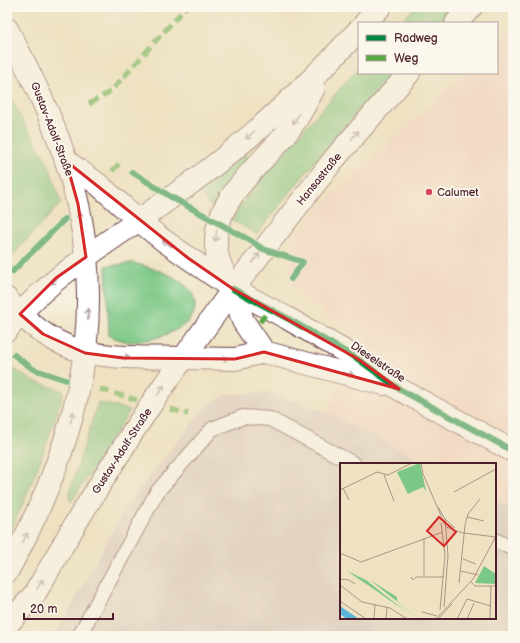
<svg xmlns="http://www.w3.org/2000/svg" width="520" height="643" viewBox="0 0 520 643" font-family="'Balsamiq Sans',sans-serif">
<style>
.built{fill:#f7d1c6}
.industrial{fill:#d2bfbf}
.green{fill:#7bc786;stroke:#627358}
.lines{fill:none;stroke-linecap:round;stroke-linejoin:round}
.lane-casing{stroke:#633c42;stroke-width:16}
.street-casing{stroke:#633c42;stroke-width:24}
.primary-casing{stroke:#633c42;stroke-width:24}
.lane{stroke:#fff;stroke-width:14}
.street{stroke:#fff;stroke-width:22}
.primary{stroke:#fff;stroke-width:22}
.quiet{stroke:#57aa44;stroke-width:5;stroke-dasharray:10 5;stroke-linecap:butt}
.cycleway-casing{stroke:#fbf7ec;stroke-width:8}
.cycleway{stroke:#00873e;stroke-width:6}
.oneway{stroke:#ae9aa0}
.marked{fill:none;stroke:#d62828;stroke-width:3;stroke-linejoin:round}
.poi-dot{fill:#d1495b;stroke:#fbf7ec;stroke-width:1.5}
.labels{text-anchor:middle;dominant-baseline:central;stroke-width:4;stroke-linejoin:round;paint-order:stroke}
.street-label{font-size:11px;fill:#4a1f2b;stroke:#fbf7ec}
.poi-label{font-size:11px;fill:#4a1f2b;stroke:#fbf7ec;text-anchor:start}
.inset-road{fill:none;stroke:#ac9486;stroke-width:1}
.view{fill:#d62828;fill-opacity:0.15;stroke:#d62828;stroke-width:2}
.inset-edge{fill:none;stroke:#4a1f2b;stroke-width:2}
</style>
<rect width="100%" height="100%" fill="#fbf7ec"/>
<filter id="ink" filterUnits="userSpaceOnUse"><feTurbulence type="fractalNoise" baseFrequency=".025" numOctaves="2"/><feDisplacementMap in="SourceGraphic" scale="8" xChannelSelector="R" yChannelSelector="G"/><feConvolveMatrix kernelMatrix="1 2 1 2 8 2 1 2 1" color-interpolation-filters="sRGB"/></filter>
<filter id="wash" filterUnits="userSpaceOnUse"><feTurbulence type="fractalNoise" baseFrequency=".012" numOctaves="4" result="noise"/><feDisplacementMap in="SourceGraphic" scale="16" xChannelSelector="R" yChannelSelector="G"/><feGaussianBlur stdDeviation="0.9" result="paint"/><feColorMatrix in="noise" values="0 0 0 0 0 0 0 0 0 0 0 0 0 0 0 0 0 1.4 0 .05"/><feComposite in="paint" operator="in"/></filter>
<g filter="url(#wash)">
<rect width="100%" height="100%" fill="#eee2c2"/>
<!-- built -->
<path class="built" d="M513,28V508L495,499V464H428L327,412L363,336L331,319L302,296L294,287L291,279L290,269L291,256L296,237L315,212L464,73H497V43Z"/>
<!-- industrial -->
<path class="industrial" d="M270,393L327,412L428,464H341V618H495V499L513,508V636H55L127,505L204,408L228,394Z"/>
<!-- green -->
<g class="green">
<path d="M415,7H452L437,23H399Z"/>
<path d="M359,67V73H391L312,165L257,234L232,220L240,206L269,169Z"/>
<path d="M7,89L21,118L49,165L61,203L7,261Z"/>
<path d="M246,154L249,158L212,208L198,192Z"/>
<path d="M133,263C152,268 173,273 188,288C193,292 194,298 195,304C198,330 148,342 129,342C123,341 115,338 109,336L106,266Z"/>
<path d="M7,365L33,381L64,391C49,442 29,491 7,540Z"/>
<path d="M98,402L130,410L72,501H70L69,498L70,491Z"/>
</g>
</g>
<g filter="url(#ink)">
<g class="lines">
<defs>
<g id="lane">
<path d="M495,540L513,549"/>
<path d="M79,636L157,492L212,429L243,417L270,419L354,464"/>
</g>
<g id="street">
<path d="M233,289L287,318L358,359L399,389L513,451"/>
<path d="M233,289L243,321L264,352"/>
<path d="M183,358L235,359L264,352L384,384"/>
</g>
<g id="primary">
<path d="M365,23L380,7"/>
<path d="M456,23L471,7"/>
<path d="M7,29C36,84 65,143 78,205C107,338 71,455 7,572"/>
<path d="M66,161L99,185L138,220L163,240L230,287"/>
<path d="M233,289C226,278 219,266 217,253C207,203 262,165 289,130C299,118 306,102 314,88"/>
<path d="M7,299C61,364 106,356 183,358"/>
<path d="M7,330C35,293 69,269 107,242C139,220 172,198 203,174C260,131 311,82 359,30"/>
<path d="M7,625L34,595L77,521L136,427L164,385L233,289L335,158L409,73"/>
</g>
</defs>
<!-- lane casing -->
<use href="#lane" class="lane-casing"/>
<!-- street casing -->
<use href="#street" class="street-casing"/>
<!-- primary casing -->
<use href="#primary" class="primary-casing"/>
<!-- lane -->
<use href="#lane" class="lane"/>
<!-- street -->
<use href="#street" class="street"/>
<!-- primary -->
<use href="#primary" class="primary"/>
<!-- quiet -->
<g class="quiet">
<path d="M89,104L111,91L186,7"/>
<path d="M112,171L121,162"/>
<path d="M260,322L265,315"/>
<path d="M100,389L137,400"/>
<path d="M170,409L188,414"/>
</g>
<defs>
<g id="cycleway">
<path d="M132,172L171,197L251,241L263,249L303,262L291,279"/>
<path d="M12,272L65,219"/>
<path d="M233,289L287,318L358,359L399,389L513,451"/>
<path d="M14,355L33,369L66,380"/>
</g>
</defs>
<!-- cycleway casing -->
<use href="#cycleway" class="cycleway-casing"/>
<!-- cycleway -->
<use href="#cycleway" class="cycleway"/>
</g>
<!-- one-way arrows -->
<defs><path id="oneway-shaft" d="M-6 0H5M1.5-3L5.5 0L1.5 3" fill="none" stroke-width="1.6" stroke-linecap="round" stroke-linejoin="round"/></defs>
<g class="oneway">
<use href="#oneway-shaft" transform="translate(296 119) rotate(121)"/>
<use href="#oneway-shaft" transform="translate(250 135) rotate(139)"/>
<use href="#oneway-shaft" transform="translate(355 135) rotate(-50)"/>
<use href="#oneway-shaft" transform="translate(80 218) rotate(-101)"/>
<use href="#oneway-shaft" transform="translate(216 236) rotate(97)"/>
<use href="#oneway-shaft" transform="translate(167 243) rotate(-143)"/>
<use href="#oneway-shaft" transform="translate(256 258) rotate(-53)"/>
<use href="#oneway-shaft" transform="translate(55 280) rotate(140)"/>
<use href="#oneway-shaft" transform="translate(88 314) rotate(-89)"/>
<use href="#oneway-shaft" transform="translate(124 357) rotate(3)"/>
<use href="#oneway-shaft" transform="translate(222 359) rotate(1)"/>
<use href="#oneway-shaft" transform="translate(348 374) rotate(15)"/>
<use href="#oneway-shaft" transform="translate(161 390) rotate(-57)"/>
<use href="#oneway-shaft" transform="translate(72 417) rotate(-76)"/>
<use href="#oneway-shaft" transform="translate(25 538) rotate(-63)"/>
<use href="#oneway-shaft" transform="translate(40 584) rotate(-59)"/>
</g>
</g>
<!-- marked area -->
<path d="M0 0H520V643H0ZM66,161L188,258L233,289L358,359L399,389L264,352L235,359L123,358L85,353L43,334L20,314L56,278L86,257L78,204Z" fill="#eee2c2" fill-opacity=".55" fill-rule="evenodd"/>
<path class="marked" d="M66,161L188,258L233,289L358,359L399,389L264,352L235,359L123,358L85,353L43,334L20,314L56,278L86,257L78,204Z"/>
<!-- markers -->
<circle class="poi-dot" cx="429" cy="192" r="4"/>
<g class="labels">
<!-- street labels -->
<g class="street-label">
<text transform="translate(52 129) rotate(69)">Gustav-Adolf-Straße</text>
<text transform="translate(319 179) rotate(-51)">Hansastraße</text>
<text transform="translate(378 362) rotate(34)">Dieselstraße</text>
<text transform="translate(122 451) rotate(-57)">Gustav-Adolf-Straße</text>
</g>
<!-- poi labels -->
<g class="poi-label">
<text x="437" y="192">Calumet</text>
</g>
</g>
<!-- overview -->
<g transform="translate(340 463)">
<rect width="156" height="156" fill="#eee2c2"/>
<path d="M80,0L86,28L83,24L68,31L57,9ZM144,103L156,111V121L135,120ZM7,108L26,117L65,148L38,129ZM30,117L57,134V138L79,156Z" fill="#7bc786"/>
<path d="M0,143L19,156H7L0,151Z" fill="#5cb4d9"/>
<path class="inset-road" d="M81,0L83,11L106,64L123,70L156,74M44,12L54,38M3,25L9,37M0,27L37,9L48,12L72,0M114,29L156,6M98,44L105,56L115,65M127,54L144,58M84,75V114M0,90L21,99L103,69M123,96L136,101M121,108L138,112M71,114L73,117L76,114H104M0,116L9,117L15,121M131,119L135,123H156M119,120L125,62L128,51L140,36M0,122L22,139L50,145L67,156M0,138L26,156M104,144L108,92L105,56M100,147L105,92L101,60M82,149L97,153M34,155L35,142M46,156L47,144M96,156L133,116L156,73M98,156L112,141M117,156L127,136L151,143M127,156L134,140M150,156L151,123"/>
<path class="view" d="M99,54L116,69L104,83L87,68Z"/>
<rect width="156" height="156" class="inset-edge"/>
</g>
<!-- margin -->
<rect width="520" height="643" fill="none" stroke="#fbf7ec" stroke-width="24"/>
<!-- legend -->
<rect x="358" y="22" width="140" height="52" fill="#fbf7ec" stroke="#b4a19f"/>
<rect x="366" y="35" width="20" height="6" fill="#00873e" stroke="#b4a19f"/>
<text x="394" y="42" font-size="12" fill="#4a1f2b">Radweg</text>
<rect x="366" y="55" width="20" height="6" fill="#57aa44" stroke="#b4a19f"/>
<text x="394" y="62" font-size="12" fill="#4a1f2b">Weg</text>
<!-- scale -->
<path d="M24 613v6h89v-6" fill="none" stroke="#4a1f2b" stroke-width="2"/>
<text x="30" y="613" font-size="12" fill="#4a1f2b" stroke="#fbf7ec" stroke-width="3" paint-order="stroke">20 m</text>
</svg>
